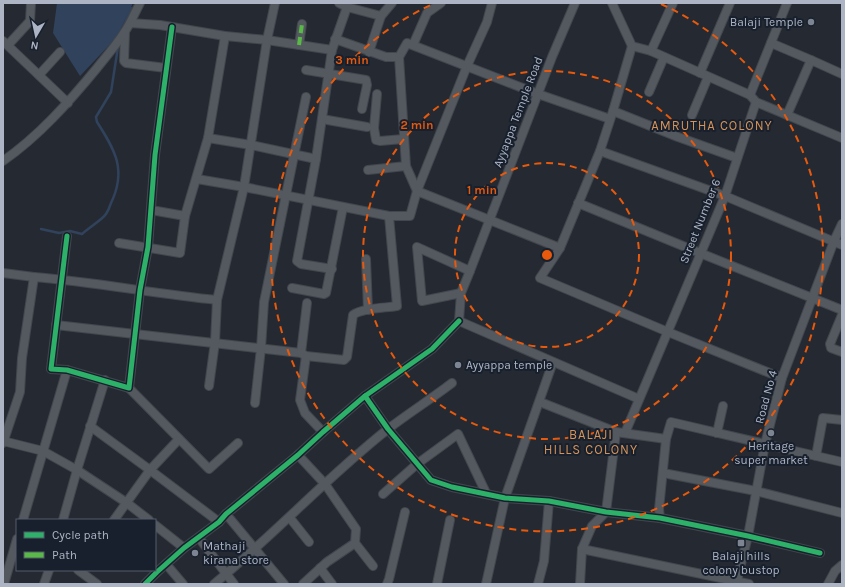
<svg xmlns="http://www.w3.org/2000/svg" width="845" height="587" viewBox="0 0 845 587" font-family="Karla,sans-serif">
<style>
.water{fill:#31425c}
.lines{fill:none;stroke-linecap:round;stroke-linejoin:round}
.stream{stroke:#31425c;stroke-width:2.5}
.minor-casing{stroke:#42464d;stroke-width:10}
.minor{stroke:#545960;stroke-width:8}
.quiet{stroke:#58b947;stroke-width:4;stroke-dasharray:8 4;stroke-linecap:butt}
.cycleway-casing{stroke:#18202d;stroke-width:8}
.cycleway{stroke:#2db169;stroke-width:5}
.ring{fill:none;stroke:#e8590c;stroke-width:2;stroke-dasharray:7 5}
.poi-dot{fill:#7d8492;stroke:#18202d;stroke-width:1.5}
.labels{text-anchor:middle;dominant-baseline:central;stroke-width:4;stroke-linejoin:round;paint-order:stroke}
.poi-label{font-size:12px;fill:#adb5c5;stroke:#18202d;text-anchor:start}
.street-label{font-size:12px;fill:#adb5c5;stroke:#18202d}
.neighbourhood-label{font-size:13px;letter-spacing:1px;fill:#d69357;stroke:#18202d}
.centre{fill:#e8590c;stroke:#18202d;stroke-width:2}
.ring-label{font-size:12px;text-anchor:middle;font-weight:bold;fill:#e8590c;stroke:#18202d;stroke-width:4;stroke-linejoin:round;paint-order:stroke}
</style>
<rect width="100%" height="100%" fill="#252a32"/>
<!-- water -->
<path class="water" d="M57,3H133L117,37L80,76L53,33Z"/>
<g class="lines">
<!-- stream -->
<g class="stream">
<path d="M121,32L131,8"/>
<path d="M41,229L59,233L70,231L82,234C88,228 102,220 106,214C108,211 110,206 111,203C127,170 115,150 97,122L96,117L111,92L118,47"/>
</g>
<defs>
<g id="minor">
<path d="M339,3L347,7L381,16"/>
<path d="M612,3L632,46L651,51L750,95L756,102L842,138"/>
<path d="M130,23L140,3"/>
<path d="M125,32L124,61L126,63L166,68"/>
<path d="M335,39L386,57H399L407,43L538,94L610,119"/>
<path d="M3,41L68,103"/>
<path d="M771,43L811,60L787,115"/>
<path d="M8,45L30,21L31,3"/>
<path d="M299,45L302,24"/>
<path d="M413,45L427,13L441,3"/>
<path d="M632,46L613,111L678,137L737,158"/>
<path d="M651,51L673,3"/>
<path d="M369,52L381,16L392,3"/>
<path d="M399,57L406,166L417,191"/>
<path d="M811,60L842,74"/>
<path d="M306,70L366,80L367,85L362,109"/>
<path d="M700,73L730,3"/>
<path d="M39,75L60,52"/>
<path d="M649,92L664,57"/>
<path d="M377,94L374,128L376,140L380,141L403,139"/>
<path d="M750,95L787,3"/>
<path d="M613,111L600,151L725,196L842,245"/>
<path d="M692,115L708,77"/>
<path d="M322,119L367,127"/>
<path d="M208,138L251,145L316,159"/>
<path d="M600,151L560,248L540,278L668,332L782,378"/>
<path d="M3,161C39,136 69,102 97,68C108,54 121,40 130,23L160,25L225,36L267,40L332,50"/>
<path d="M368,170L406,166"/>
<path d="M197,179L244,187L389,216H410L417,191L560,248"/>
<path d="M417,191L467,66L487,22L492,3"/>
<path d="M578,203L700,253L842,310"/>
<path d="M151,210L185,216"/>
<path d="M67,236L51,369L67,370L129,388L140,290L148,247L155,155L172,27"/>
<path d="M119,243L180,253L185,216L208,138L225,36"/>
<path d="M366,259L368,310"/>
<path d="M332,269L301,264L297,261L316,159L332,50L347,7"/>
<path d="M3,273L34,277"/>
<path d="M292,288L324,294L326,293L343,207"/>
<path d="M461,293L422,301L417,247L470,271"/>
<path d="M842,315L830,344L831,348L842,352"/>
<path d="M459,321L461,293L470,271L552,57L575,3"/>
<path d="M459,321L639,399"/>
<path d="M56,325L301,353L306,356L344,360L347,357L353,315C362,308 385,308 397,306L389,216"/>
<path d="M301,353L307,303"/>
<path d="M306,356L300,400L305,413L323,432"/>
<path d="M209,386L215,342L217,300L244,187L267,40L275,3"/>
<path d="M129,388L209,469L238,443"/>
<path d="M365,396L388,429L431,480L452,487L505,498L549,501L606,512L660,518L748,536L820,553"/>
<path d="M540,402L616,432L666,439"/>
<path d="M255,403L261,348L264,302L306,97"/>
<path d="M90,426L150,470L219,522"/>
<path d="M625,433L725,196L756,102"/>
<path d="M717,433L723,406"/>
<path d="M3,441L43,451L77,470L127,503L149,520"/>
<path d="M3,443L20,392L22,358L34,277C95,282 156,294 217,300"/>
<path d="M298,455L325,484L356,529L355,543L327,562L303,584"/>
<path d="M816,456L823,418L842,420"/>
<path d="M663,473L756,491L842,513"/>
<path d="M383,494L417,464L458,434L486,493"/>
<path d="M226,514L284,584"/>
<path d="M290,518L309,542"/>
<path d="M660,518L659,509L666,439L671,422L842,462"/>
<path d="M23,520L67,370"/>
<path d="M63,520L77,470L105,380"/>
<path d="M114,520L150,470L179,439"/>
<path d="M155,525L184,548"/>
<path d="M199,538L234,584"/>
<path d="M355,543L373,566"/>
<path d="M582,549L749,584"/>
<path d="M166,564L183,584"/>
<path d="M320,568L332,584"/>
<path d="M78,570L97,584"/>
<path d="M4,584L17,539"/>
<path d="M44,584L49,570"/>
<path d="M145,584L157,572L184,548L219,522L226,514L298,455L323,432L365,396L432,349L459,321"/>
<path d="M214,584C274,535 327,477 388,429C409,413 431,399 452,383"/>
<path d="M387,584L389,579L405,512"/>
<path d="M437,584L450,520"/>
<path d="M486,584L505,498L553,362"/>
<path d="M538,584L544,561L549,501"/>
<path d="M580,584L582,549L592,526L606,512L616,432"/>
<path d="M736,584L748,536L765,444L782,378L834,241L842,224"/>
<path d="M828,584L835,571L842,565"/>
</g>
</defs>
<!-- minor casing -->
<use href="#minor" class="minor-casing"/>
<!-- minor -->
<use href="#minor" class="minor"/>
<!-- quiet -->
<path class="quiet" d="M299,45L302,24"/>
<defs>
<g id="cycleway">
<path d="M67,236L51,369L67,370L129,388L140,290L148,247L155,155L172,27"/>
<path d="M365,396L388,429L431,480L452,487L505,498L549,501L606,512L660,518L748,536L820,553"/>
<path d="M145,584L157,572L184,548L219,522L226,514L298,455L323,432L365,396L432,349L459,321"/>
</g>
</defs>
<!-- cycleway casing -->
<use href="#cycleway" class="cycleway-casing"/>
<!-- cycleway -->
<use href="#cycleway" class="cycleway"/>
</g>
<!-- distance rings -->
<g class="ring">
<circle cx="547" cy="255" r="92"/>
<circle cx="547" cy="255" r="184"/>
<path d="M661 4A276 276 0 1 1 433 4"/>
</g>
<!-- markers -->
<g class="poi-dot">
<circle cx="811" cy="22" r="4"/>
<circle cx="458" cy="365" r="4"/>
<circle cx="771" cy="433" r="4"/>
<rect x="737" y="539" width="8" height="8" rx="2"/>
<circle cx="195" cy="553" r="4"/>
</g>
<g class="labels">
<!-- poi labels -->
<g class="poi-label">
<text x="803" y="22" text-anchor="end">Balaji Temple</text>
<text x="466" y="365">Ayyappa temple</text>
<text x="771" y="446" text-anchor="middle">Heritage<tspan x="771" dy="14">super market</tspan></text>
<text x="203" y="546">Mathaji<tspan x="203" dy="14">kirana store</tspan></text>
<text x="741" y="556" text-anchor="middle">Balaji hills<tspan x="741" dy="14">colony bustop</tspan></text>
</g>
<!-- street labels -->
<g class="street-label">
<text transform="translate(518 112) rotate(-69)">Ayyappa Temple Road</text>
<text transform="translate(700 221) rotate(-68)">Street Number 6</text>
<text transform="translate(766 397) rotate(-75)">Road No 4</text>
</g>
<!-- neighbourhood labels -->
<g class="neighbourhood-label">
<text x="712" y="125">AMRUTHA COLONY</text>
<text x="591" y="434">BALAJI<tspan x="591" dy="15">HILLS COLONY</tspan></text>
</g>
</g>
<circle cx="547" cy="255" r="6" class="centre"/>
<g class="ring-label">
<text x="352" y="64">3 min</text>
<text x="417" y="129">2 min</text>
<text x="482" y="194">1 min</text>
</g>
<!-- border -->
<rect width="845" height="587" fill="none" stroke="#adb5c5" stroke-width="8"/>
<!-- legend -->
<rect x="16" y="519" width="140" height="52" fill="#18202d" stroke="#545c6a"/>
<rect x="24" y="532" width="20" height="6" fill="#2db169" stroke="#545c6a"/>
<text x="52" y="539" font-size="12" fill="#adb5c5">Cycle path</text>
<rect x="24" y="552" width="20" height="6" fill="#58b947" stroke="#545c6a"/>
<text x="52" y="559" font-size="12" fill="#adb5c5">Path</text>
<!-- north arrow -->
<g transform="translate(36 36) rotate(189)" stroke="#18202d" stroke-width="3" paint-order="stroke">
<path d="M0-3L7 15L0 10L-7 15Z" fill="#adb5c5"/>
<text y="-6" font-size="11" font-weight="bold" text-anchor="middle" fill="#adb5c5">N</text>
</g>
</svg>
